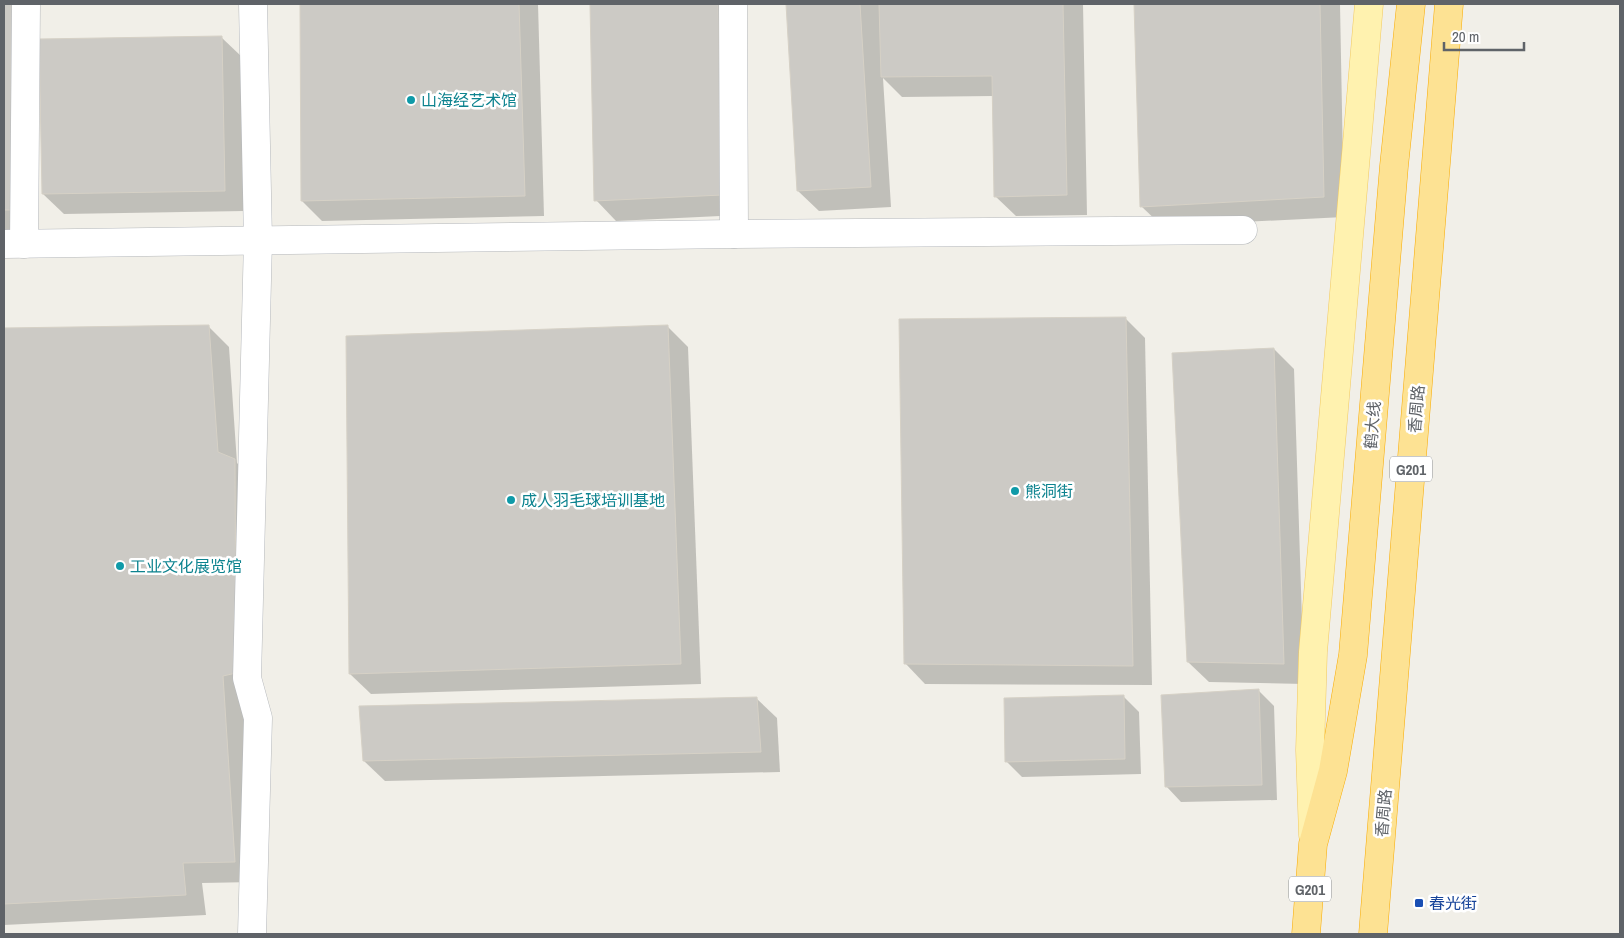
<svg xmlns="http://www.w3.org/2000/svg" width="1624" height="938" viewBox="0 0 1624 938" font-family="'Archivo Narrow','Noto Sans SC',sans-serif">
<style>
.shadow{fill:#0003}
.building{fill:#cccac5;stroke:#d6d1c6}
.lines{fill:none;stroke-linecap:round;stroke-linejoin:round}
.street-casing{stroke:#b5b8bc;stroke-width:29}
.primary-casing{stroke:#f2c960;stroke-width:29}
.highway-casing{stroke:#f9ab00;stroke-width:29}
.street{stroke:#fff;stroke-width:28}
.primary{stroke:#fff2af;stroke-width:28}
.highway{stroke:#fde293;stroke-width:28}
.culture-dot{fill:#0f9aa8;stroke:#fff;stroke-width:2}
.transit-dot{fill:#1a4fb4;stroke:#fff;stroke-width:2}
.labels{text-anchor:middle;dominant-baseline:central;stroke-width:5;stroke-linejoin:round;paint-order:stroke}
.shield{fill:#fff;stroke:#8f9295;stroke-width:1}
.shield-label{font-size:15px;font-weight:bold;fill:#5f6368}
.culture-label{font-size:16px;fill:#0d838f;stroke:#fff;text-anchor:start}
.street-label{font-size:16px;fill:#5f6368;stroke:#fff}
.transit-label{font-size:16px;fill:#164399;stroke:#fff;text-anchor:start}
</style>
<rect width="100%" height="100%" fill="#f1efe8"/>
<!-- shadow -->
<g class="shadow">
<path d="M4,4H31L37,229L4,230Z"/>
<path d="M301,4H538L544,216L322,221L302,201Z"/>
<path d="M592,4H737L741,215L616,221L596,200Z"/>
<path d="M788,4H1083L1087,215L1016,216L995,196L994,96L902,97L883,78L891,207L819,211L798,191Z"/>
<path d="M1135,4H1340L1344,217L1162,226L1141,206Z"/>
<path d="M221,37L242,57L245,211L64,214L43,194Z"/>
<path d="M1125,318L1145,338L1152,685L925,684L905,663Z"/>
<path d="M208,326L229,347L237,463L255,481V882L202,883L206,915L4,925V329Z"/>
<path d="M667,326L688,347L701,684L371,694L350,674Z"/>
<path d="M1274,349L1294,369L1304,684L1209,682L1188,662Z"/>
<path d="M1258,690L1274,706L1277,800L1181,802L1166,786Z"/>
<path d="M1123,696L1139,712L1141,774L1022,777L1006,761Z"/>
<path d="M756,698L777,718L780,772L385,781L364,761Z"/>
</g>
<!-- building -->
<g class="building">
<path d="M4,4H12L17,210H4Z"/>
<path d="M300,4H519L525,196L301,201Z"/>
<path d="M590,4H718L722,195L594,201Z"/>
<path d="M786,4H860L871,187L797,191Z"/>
<path d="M879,4H1063L1067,195L994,197L992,76L881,77Z"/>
<path d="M1134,4H1320L1324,197L1140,207Z"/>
<path d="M222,36L225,191L42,194L39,39Z"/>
<path d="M1126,317L1133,666L904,664L899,319Z"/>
<path d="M209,325L218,452L235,459L236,673L223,676L235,862L183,863L186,895L4,904V328Z"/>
<path d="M668,325L681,664L349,674L346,336Z"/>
<path d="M1274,348L1284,664L1187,662L1172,353Z"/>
<path d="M1259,689L1262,785L1165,787L1161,695Z"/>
<path d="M1124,695L1125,759L1005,762L1004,698Z"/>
<path d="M757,697L761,752L363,761L359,706Z"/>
</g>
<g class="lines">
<defs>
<g id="street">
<path d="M733,4L734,234"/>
<path d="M4,244L734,234L1243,230"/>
<path d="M24,244L26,4"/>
<path d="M252,934L258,718L247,678L258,240L253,4"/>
</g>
<path id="primary" d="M1313,835L1310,750L1313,652L1369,4"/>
<g id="highway">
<path d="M1306,934L1313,844L1333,771L1353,655L1394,166L1411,4"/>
<path d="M1373,934L1449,4"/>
</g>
</defs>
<!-- street casing -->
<use href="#street" class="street-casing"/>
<!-- primary casing -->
<use href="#primary" class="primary-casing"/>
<!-- highway casing -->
<use href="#highway" class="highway-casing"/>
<!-- street -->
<use href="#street" class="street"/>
<!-- primary -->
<use href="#primary" class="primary"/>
<!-- highway -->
<use href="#highway" class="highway"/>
</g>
<!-- markers -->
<g class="culture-dot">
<circle cx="411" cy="100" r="5"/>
<circle cx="1015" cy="491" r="5"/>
<circle cx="511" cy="500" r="5"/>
<circle cx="120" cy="566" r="5"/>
</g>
<rect class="transit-dot" x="1414" y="898" width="10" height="10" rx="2.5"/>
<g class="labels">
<!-- shield labels -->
<g class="shield">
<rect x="1390" y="456.5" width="42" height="25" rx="4"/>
<rect x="1289" y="876.5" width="42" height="25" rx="4"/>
</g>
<g class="shield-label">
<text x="1411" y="469">G201</text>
<text x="1310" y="889">G201</text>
</g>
<!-- culture labels -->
<g class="culture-label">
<text x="421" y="100">山海经艺术馆</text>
<text x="1025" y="491">熊洞街</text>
<text x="521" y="500">成人羽毛球培训基地</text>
<text x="130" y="566">工业文化展览馆</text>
</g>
<!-- street labels -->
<g class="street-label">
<text transform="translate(1416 409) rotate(-85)">香周路</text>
<text transform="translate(1372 425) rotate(-85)">鹤大线</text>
<text transform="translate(1383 813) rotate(-85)">香周路</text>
</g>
<!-- transit labels -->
<g class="transit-label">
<text x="1429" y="903">春光街</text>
</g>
</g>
<!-- border -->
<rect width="1624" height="938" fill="none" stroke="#5f6368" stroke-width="10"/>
<!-- scale -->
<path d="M1444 42v8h80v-8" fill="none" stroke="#5f6368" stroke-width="2.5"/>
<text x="1452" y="42" font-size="15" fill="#5f6368" stroke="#ffffff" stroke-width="4" paint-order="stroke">20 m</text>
</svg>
